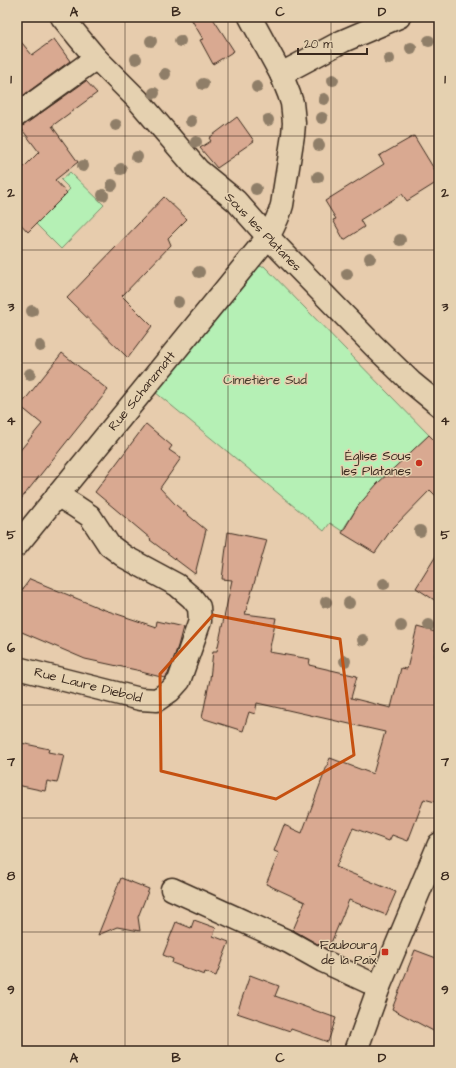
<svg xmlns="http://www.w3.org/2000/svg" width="456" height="1068" viewBox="0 0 456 1068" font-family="'Architects Daughter',sans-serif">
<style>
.green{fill:#b5f0b5;stroke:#788d6a}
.building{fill:#d9a991;stroke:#3b2a1e}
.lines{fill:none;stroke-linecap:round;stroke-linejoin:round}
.minor-casing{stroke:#3b2a1e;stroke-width:25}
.minor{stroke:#e5d1b0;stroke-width:22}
.tree{fill:#8f7e67}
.marked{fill:none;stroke:#c55010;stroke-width:3;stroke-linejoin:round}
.grid{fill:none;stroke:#3b2a1e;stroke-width:1;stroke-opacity:0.55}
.poi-dot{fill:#c8321e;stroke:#e5d1b0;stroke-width:1.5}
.labels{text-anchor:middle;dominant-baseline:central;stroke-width:3;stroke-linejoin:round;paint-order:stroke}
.street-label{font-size:13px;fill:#3b2a1e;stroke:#e5d1b0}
.park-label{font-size:13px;fill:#473e2d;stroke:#e5d1b0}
.poi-label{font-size:13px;fill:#3b2a1e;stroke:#e5d1b0;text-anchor:end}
.neatline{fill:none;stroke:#3b2a1e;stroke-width:1.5}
.grid-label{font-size:13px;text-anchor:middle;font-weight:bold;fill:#3b2a1e}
</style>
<rect width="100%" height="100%" fill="#e7ccad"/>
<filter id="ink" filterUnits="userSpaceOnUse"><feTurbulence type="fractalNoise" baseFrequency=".025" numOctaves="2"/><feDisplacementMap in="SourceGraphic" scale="8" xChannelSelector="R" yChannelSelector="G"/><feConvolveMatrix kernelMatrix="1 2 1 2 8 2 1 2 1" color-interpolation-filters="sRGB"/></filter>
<g filter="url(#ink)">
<g class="green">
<path d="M70 172 104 205 61 249 36 224 70 189 61 180Z"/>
<path d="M264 266 429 435 378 484 358 506 342 531 330 523 324 531 155 392 256 267Z"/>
</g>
<g class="building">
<path d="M190 17H212L234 51 213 64 200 40 203 39Z"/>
<path d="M17 37 32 55 54 39 70 61 17 100Z"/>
<path d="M86 81 97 93 52 126 78 162 55 180 67 193 28 232 17 220V174L39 152 20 127 24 125Z"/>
<path d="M237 117 254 141 238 152 239 153 217 168 200 148 211 141 209 138Z"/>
<path d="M414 136 439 177V181L407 201 402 194 360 220 364 227 344 240 333 220 336 219 325 201 384 164 379 156Z"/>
<path d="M164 197 187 219 168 238 171 245 122 296 152 326 128 358 67 298Z"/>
<path d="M62 353 108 390 17 504V454L42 424 20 406Z"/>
<path d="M146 424 172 446 169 450 181 458 160 488 176 505 206 530 195 574 150 540 151 539 95 492Z"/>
<path d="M429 435 439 445V499L430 490 391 530 375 553 342 533 358 506 377 484Z"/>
<path d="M228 532 267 540 245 614 276 618 269 652 310 659 309 665 357 676 351 698 391 708 401 668 407 669 417 627 439 633 434 658 439 660V789L435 802 424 799 408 841 392 835 389 841 353 828 336 867 396 892 386 915 349 900 328 950 293 930 305 902 266 884 279 853 274 851 284 825 302 833 330 758 373 774 385 732 257 703 255 714 249 712 243 731 202 718 210 679 213 651H217L232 580 222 579Z"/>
<path d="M439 551V603L416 588Z"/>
<path d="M30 579 102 609 156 627 157 621 183 627 178 646 168 674 165 678 141 672V671L85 659 17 630V597Z"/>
<path d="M21 743 49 749 48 752 64 755 57 783 47 781 45 791 17 785V758Z"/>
<path d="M121 878 149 889 138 917 140 931 117 927 98 935Z"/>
<path d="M194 920 216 928 213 936 229 942 216 976 205 972 204 975 172 963 173 959 163 955 176 922 191 928Z"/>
<path d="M415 950 439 959V1034L392 1009Z"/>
<path d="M250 975 279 986 275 996 336 1018 328 1042 291 1029 290 1031 237 1013Z"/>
</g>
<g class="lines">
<defs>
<g id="minor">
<path d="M62 17 80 39 96 58 137 99 198 170 236 201 268 237 374 346 411 382 439 405"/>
<path d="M281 74 343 41 399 17"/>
<path d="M17 115 96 58"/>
<path d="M17 545 268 237C274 226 279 217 282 205L293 135 294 123 293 112 292 103 289 94 281 74 250 17"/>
<path d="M17 668 140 699 157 700 170 691 179 681 200 621 199 607 192 598 177 585 125 557 109 545 90 516 75 506 57 495"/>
<path d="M172 889 289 942 323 961 379 987"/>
<path d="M356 1051 379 987 439 844"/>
</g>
</defs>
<use href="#minor" class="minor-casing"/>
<use href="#minor" class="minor"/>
</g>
<g class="tree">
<circle cx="151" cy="41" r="6"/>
<circle cx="180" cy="41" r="6"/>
<circle cx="429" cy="41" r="6"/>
<circle cx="411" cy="48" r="6"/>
<circle cx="136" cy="59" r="6"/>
<circle cx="389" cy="59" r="6"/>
<circle cx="165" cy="74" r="6"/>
<circle cx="333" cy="80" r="6"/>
<circle cx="203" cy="84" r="6"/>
<circle cx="257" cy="87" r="6"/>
<circle cx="154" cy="93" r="6"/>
<circle cx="324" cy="99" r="6"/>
<circle cx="322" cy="118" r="6"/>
<circle cx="268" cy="120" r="6"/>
<circle cx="191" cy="121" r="6"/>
<circle cx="116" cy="125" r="6"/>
<circle cx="196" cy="142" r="6"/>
<circle cx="319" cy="145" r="6"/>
<circle cx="137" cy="157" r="6"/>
<circle cx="83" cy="166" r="6"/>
<circle cx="121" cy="169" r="6"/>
<circle cx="318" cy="177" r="6"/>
<circle cx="112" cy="185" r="6"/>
<circle cx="256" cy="189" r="6"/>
<circle cx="103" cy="195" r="6"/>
<circle cx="400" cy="240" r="6"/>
<circle cx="370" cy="258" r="6"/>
<circle cx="199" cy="272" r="6"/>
<circle cx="347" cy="274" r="6"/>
<circle cx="178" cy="302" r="6"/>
<circle cx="32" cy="311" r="6"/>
<circle cx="40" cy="346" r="6"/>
<circle cx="30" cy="374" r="6"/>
<circle cx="420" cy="531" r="6"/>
<circle cx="384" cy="584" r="6"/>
<circle cx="326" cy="602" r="6"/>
<circle cx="349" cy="603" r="6"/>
<circle cx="429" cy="625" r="6"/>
<circle cx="401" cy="626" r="6"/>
<circle cx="363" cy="640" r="6"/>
<circle cx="345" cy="661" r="6"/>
</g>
</g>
<path class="marked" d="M213 615 340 639 354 755 276 799 161 771 160 674Z"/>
<path class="grid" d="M125 17V1051M228 17V1051M331 17V1051M17 136H439M17 250H439M17 363H439M17 477H439M17 591H439M17 705H439M17 818H439M17 932H439"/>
<g class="poi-dot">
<circle cx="419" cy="463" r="4"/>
<rect x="381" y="948" width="8" height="8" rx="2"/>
</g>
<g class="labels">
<g class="street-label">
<text transform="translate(263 232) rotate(46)">Sous les Platanes</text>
<text transform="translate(142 391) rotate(-51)">Rue Schanzmatt</text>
<text transform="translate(88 685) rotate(14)">Rue Laure Diebold</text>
</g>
<g class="park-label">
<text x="265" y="380">Cimetière Sud</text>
</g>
<g class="poi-label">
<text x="411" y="456">Église Sous<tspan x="411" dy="15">les Platanes</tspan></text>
<text x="377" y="945">Faubourg<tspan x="377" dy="15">de la Paix</tspan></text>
</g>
</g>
<rect width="456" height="1068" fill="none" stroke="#e5d1b0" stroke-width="44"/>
<path d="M298 48v6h69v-6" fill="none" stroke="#3b2a1e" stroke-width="2"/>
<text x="304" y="48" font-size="12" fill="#3b2a1e" stroke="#e5d1b0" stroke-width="3" paint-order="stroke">20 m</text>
<rect x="22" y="22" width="412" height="1024" class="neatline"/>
<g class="grid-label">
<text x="74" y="16">A</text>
<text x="176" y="16">B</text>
<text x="280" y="16">C</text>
<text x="382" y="16">D</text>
<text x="11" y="83">1</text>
<text x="445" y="83">1</text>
<text x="11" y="197">2</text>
<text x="445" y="197">2</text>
<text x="11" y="311">3</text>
<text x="445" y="311">3</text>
<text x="11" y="425">4</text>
<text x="445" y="425">4</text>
<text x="11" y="539">5</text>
<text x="445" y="539">5</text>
<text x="11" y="652">6</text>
<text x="445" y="652">6</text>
<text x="11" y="766">7</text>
<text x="445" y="766">7</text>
<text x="11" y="880">8</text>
<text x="445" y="880">8</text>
<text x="11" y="994">9</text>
<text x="445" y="994">9</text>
<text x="74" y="1062">A</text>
<text x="176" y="1062">B</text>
<text x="280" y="1062">C</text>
<text x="382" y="1062">D</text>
</g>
</svg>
